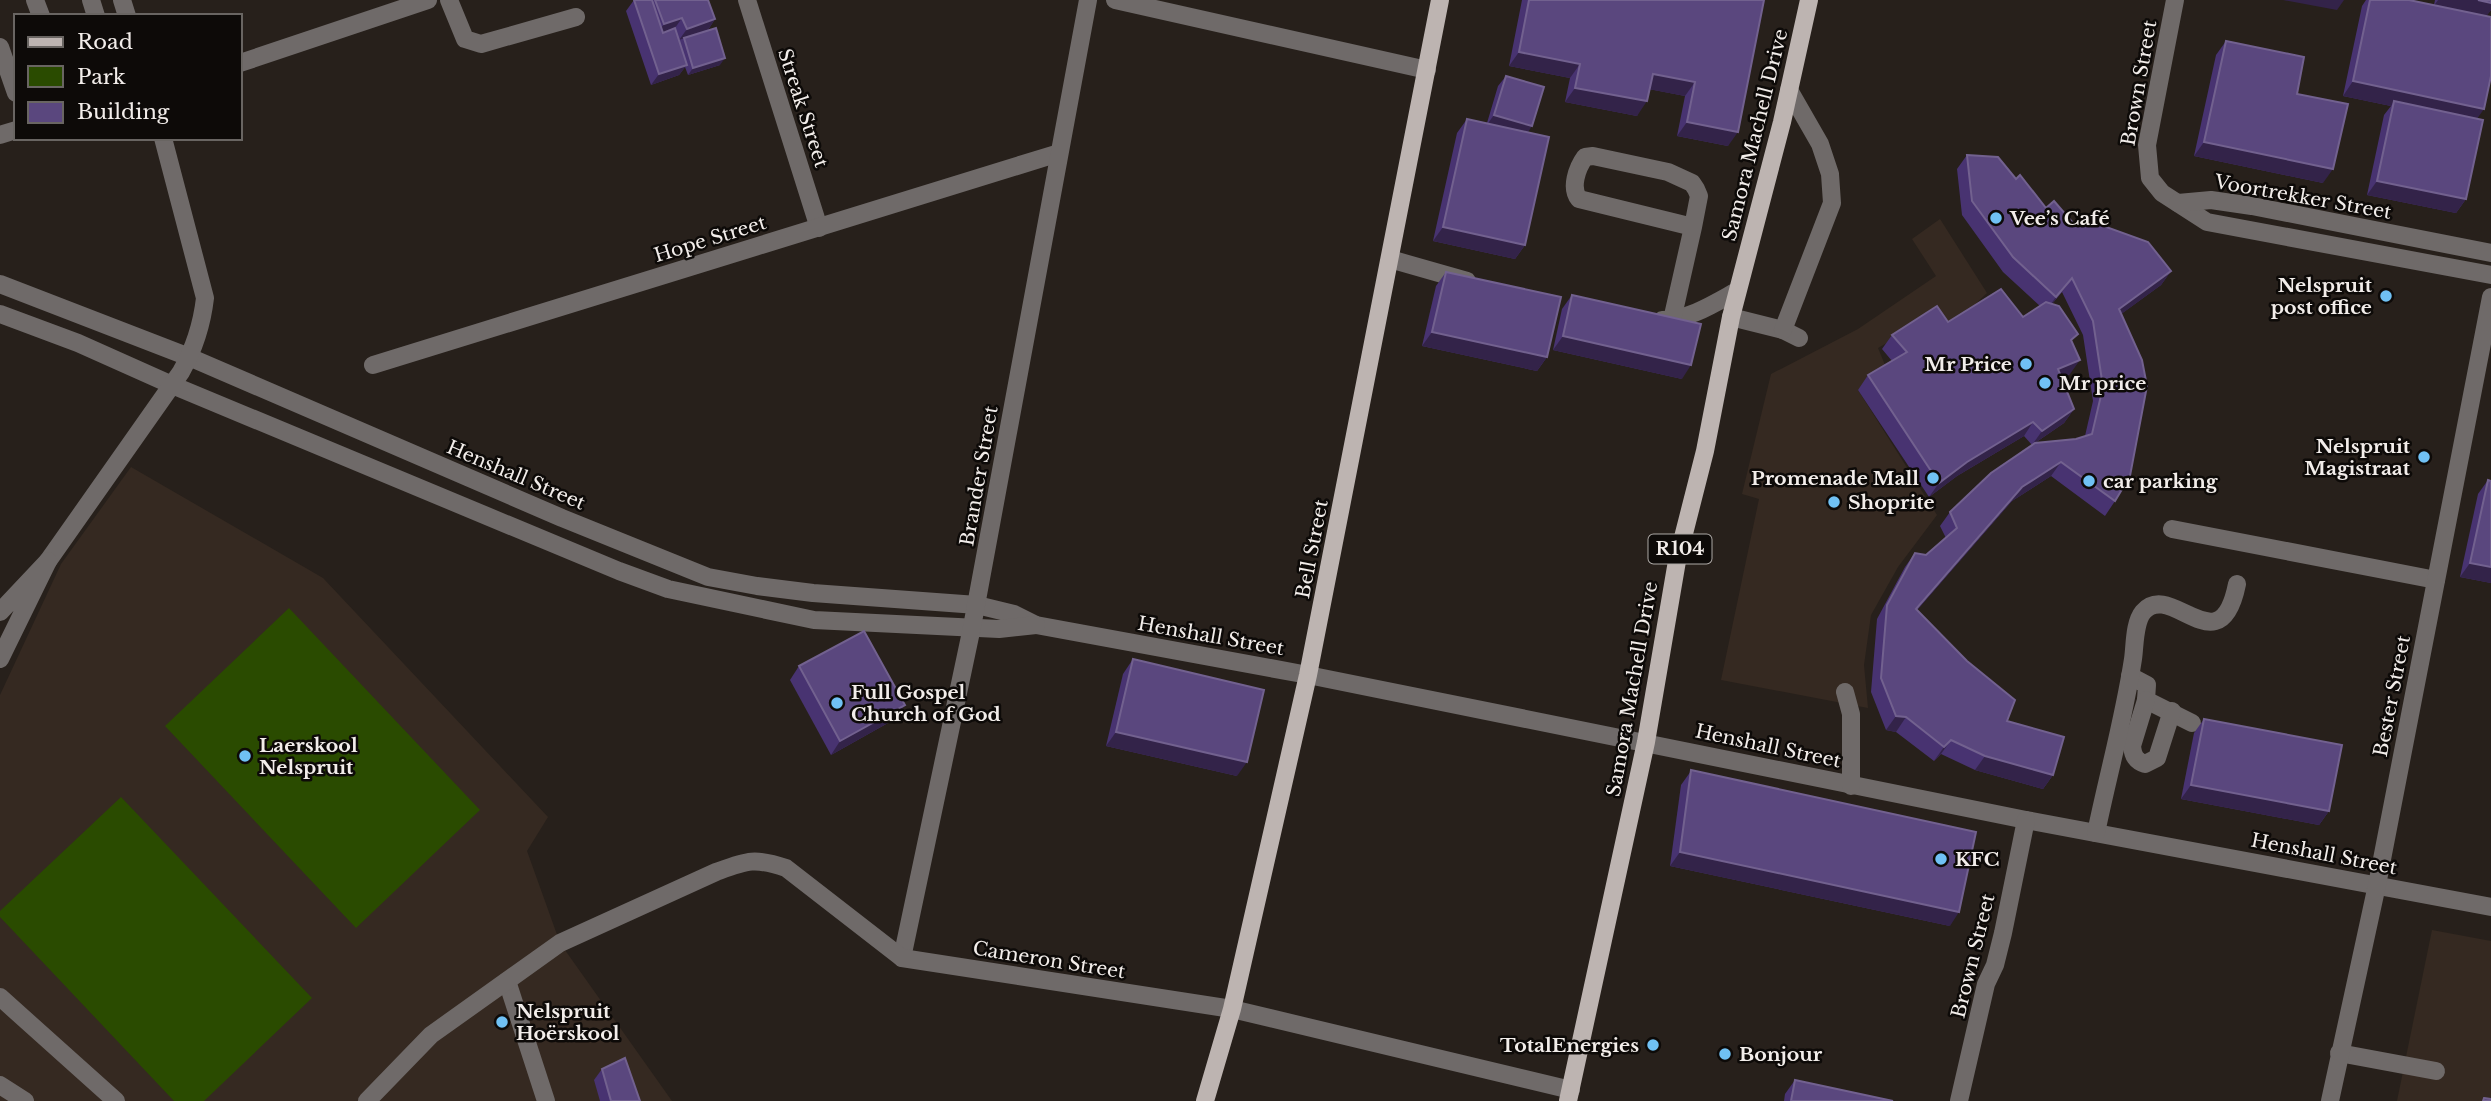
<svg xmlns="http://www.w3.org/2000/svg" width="2491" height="1101" viewBox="0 0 2491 1101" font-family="'Libre Baskerville',serif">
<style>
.built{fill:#352921}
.green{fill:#2a4b00}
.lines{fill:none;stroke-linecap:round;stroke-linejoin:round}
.minor{stroke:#6f6a69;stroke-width:18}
.major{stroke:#bdb4b1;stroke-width:18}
.wall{fill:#483371}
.shaded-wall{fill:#332349}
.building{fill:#5a477e;stroke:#72618f;stroke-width:2}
.poi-dot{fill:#70c1f4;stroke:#0d0a08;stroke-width:2.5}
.labels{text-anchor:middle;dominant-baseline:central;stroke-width:5;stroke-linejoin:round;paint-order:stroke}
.shield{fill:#0d0a08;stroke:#ada9a6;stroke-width:2}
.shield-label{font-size:18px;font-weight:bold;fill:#f2edea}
.street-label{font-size:19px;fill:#f2edea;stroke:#0d0a08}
.poi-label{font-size:19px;font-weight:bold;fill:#f2edea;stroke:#0d0a08;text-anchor:start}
</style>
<rect width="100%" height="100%" fill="#27201b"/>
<g class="built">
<path d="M1940 219 1987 293 1947 331 1927 320 1878 348 1885 365 1858 390 1937 515 1898 567 1871 615 1864 665 1868 708 1721 680 1759 499 1742 494 1771 374 1858 329 1936 276 1912 239Z"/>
<path d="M131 467 323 578 548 817 527 851 560 943 672 1101H0V695L61 564Z"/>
<path d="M2432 930 2491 941V1101H2397Z"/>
</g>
<g class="green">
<path d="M289 608 480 810 356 928 165 726Z"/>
<path d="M121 797 312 998 204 1101H174L0 917V911Z"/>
</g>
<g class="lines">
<g class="minor">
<path d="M35 0 41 16"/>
<path d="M91 0 96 16"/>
<path d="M122 0 127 16"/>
<path d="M449 0 465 39 481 44 576 17"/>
<path d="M747 0 819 228"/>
<path d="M1115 0 1427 70"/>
<path d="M2175 0 2147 145 2150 178 2162 193 2207 222 2491 275"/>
<path d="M0 47 16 93"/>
<path d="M240 63 428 0"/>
<path d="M0 135 16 130"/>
<path d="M2178 203 2211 200 2252 206 2491 253"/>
<path d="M1390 259 1467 281"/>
<path d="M0 284 189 357 562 518 708 577 757 586 813 593 977 605 1014 614 1036 625 1308 675 2026 820 2491 907"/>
<path d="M0 314 78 343 172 385 619 571 668 589 814 620 999 629 1036 625"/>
<path d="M1731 317 1783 330 1799 338"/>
<path d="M1662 320C1689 320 1715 303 1737 291"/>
<path d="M1672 320 1693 227 1699 196 1696 189 1692 183 1668 172 1593 156 1585 157C1577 168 1570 188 1579 199L1693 227"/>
<path d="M1783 330 1832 203 1830 174 1820 144 1789 90"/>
<path d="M373 365 1059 153"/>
<path d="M2172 529 2436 580"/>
<path d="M48 561 181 372C194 349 202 324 205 298L163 138"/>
<path d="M0 612 48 561 0 659"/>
<path d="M2130 676 2147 685 2146 700 2192 723"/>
<path d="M1845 692 1851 714V786"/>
<path d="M2146 700 2132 746C2133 756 2136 761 2145 764L2157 758 2172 711"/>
<path d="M2096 833C2108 775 2124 718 2133 659 2135 646 2134 623 2143 612 2171 579 2220 669 2237 584"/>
<path d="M902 958 972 627 1088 0"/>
<path d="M507 981 546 1101"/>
<path d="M0 997 116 1101"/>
<path d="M2339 1053 2436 1071"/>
<path d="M0 1085 25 1101"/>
<path d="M367 1101 431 1035 560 943 716 872C746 861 754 857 786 868L902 958 1232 1009 1571 1090"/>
<path d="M1959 1101 1986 984 1995 965 2003 933 2026 820"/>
<path d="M2330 1101 2377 885 2491 297"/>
</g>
<g class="major">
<path d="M1205 1101 1232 1009 1308 675 1440 0"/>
<path d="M1568 1101 1646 742 1677 561 1705 451 1731 317 1782 122 1809 0"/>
</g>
</g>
<g class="wall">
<path d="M634 0H708L715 19 708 30 694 35 720 65 688 75 685 67 679 75 651 85 626 11Z"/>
<path d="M1522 0H1764L1728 146 1677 136 1685 96 1649 89 1637 116 1565 102 1570 78 1509 66Z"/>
<path d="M2366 0H2408L2434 5 2435 0H2491V10L2486 16 2477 119 2466 199 2456 213 2367 195 2384 115 2391 106 2343 96 2362 6Z"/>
<path d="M2226 41 2297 94 2323 183 2194 156 2216 55Z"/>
<path d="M1506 76 1528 133 1525 245 1515 259 1433 241 1457 133 1467 119 1487 123 1498 86Z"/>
<path d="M1967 155 2016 179 2046 208 2073 223 2171 271 2161 285 2121 314 2115 501 2105 516 2051 476 2012 501 1917 610 2007 721 2053 775 2043 789 1975 770 1941 754 1934 761 1896 732 1886 730 1871 692 1877 619 1905 567 1915 553 1926 555 1946 538 1940 526 1950 512 2076 439 2085 436 2093 401 2083 335 2062 292 2052 304 2072 342 2070 374 2062 378 2074 409 2064 423 2032 445 2024 436 1957 476 1929 497 1858 390 1868 375 1892 361 1882 349 1892 335 1948 322 2023 317 2040 306 2003 272 1962 215 1957 169Z"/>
<path d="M1446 272 1547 357 1537 371 1422 346 1436 286Z"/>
<path d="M1572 295 1682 379 1553 350 1562 309Z"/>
<path d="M2488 480 2491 583 2460 577 2478 494Z"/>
<path d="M1133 659 1237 776 1106 746 1123 674Z"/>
<path d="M799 666 895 719 831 755 790 680Z"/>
<path d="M2204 719 2329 811 2319 825 2181 799 2194 733Z"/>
<path d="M1691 771 1950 926 1670 866 1681 785Z"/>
<path d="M602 1069 640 1101H600L594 1080Z"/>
<path d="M1795 1080 1893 1101H1784L1785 1094Z"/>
</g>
<g class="shaded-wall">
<path d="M2283 0H2344L2337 10Z"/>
<path d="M2438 0H2478L2491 3V10L2485 18 2433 7Z"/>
<path d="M682 18 675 28 656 35 664 24Z"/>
<path d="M715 19 708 30 679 40 687 29Z"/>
<path d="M1519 52 1580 64 1570 78 1509 66Z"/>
<path d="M725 58 720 65 688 75 693 68Z"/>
<path d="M687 65 679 75 651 85 659 74Z"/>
<path d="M1653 74 1695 82 1685 96 1643 88Z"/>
<path d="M2353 81 2484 109 2474 123 2394 101 2391 106 2343 96Z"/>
<path d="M1575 88 1647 101 1637 116 1565 102Z"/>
<path d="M1494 115 1532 126 1525 137 1486 126Z"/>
<path d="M1687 122 1738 132 1728 146 1677 136Z"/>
<path d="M2204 142 2333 169 2323 183 2194 156Z"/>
<path d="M2377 181 2466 199 2456 213 2367 195Z"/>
<path d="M1443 227 1525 245 1515 259 1433 241Z"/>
<path d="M2171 271 2161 285 2109 323 2119 309Z"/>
<path d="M2072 278 2062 292 2046 311 2056 297Z"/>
<path d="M1432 332 1547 357 1537 371 1422 346Z"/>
<path d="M1563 336 1691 365 1682 379 1553 350Z"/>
<path d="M2080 360 2070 374 2048 383 2058 369Z"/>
<path d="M2074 409 2064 423 2032 445 2042 431Z"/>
<path d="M2033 422 2024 436 1957 476 1929 497 1939 483 1967 462Z"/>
<path d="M2061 462 2051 476 2012 501 1906 623 1916 609 2022 487Z"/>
<path d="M2470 563 2491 567V583L2460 577Z"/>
<path d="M905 705 895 719 831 755 840 741Z"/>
<path d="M1896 716 1906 717 1896 732 1886 730Z"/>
<path d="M1116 732 1247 762 1237 776 1106 746Z"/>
<path d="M1951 740 1941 754 1934 761 1944 747Z"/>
<path d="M1985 756 2053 775 2043 789 1975 770Z"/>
<path d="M2191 785 2329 811 2319 825 2181 799Z"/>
<path d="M1680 852 1959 912 1950 926 1670 866Z"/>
</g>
<g class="building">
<path d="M634 0H652L663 33 675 28 687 65 659 74Z"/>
<path d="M655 0H708L715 19 687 29 682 18 664 24Z"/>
<path d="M1529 0H1764L1738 132 1687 122 1695 82 1653 74 1647 101 1575 88 1580 64 1519 52Z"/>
<path d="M2370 0H2409L2491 17V76L2484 109 2353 81Z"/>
<path d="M2478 0H2491V3Z"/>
<path d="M716 28 725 58 693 68 684 38Z"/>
<path d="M2226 41 2304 57 2297 94 2348 104 2333 169 2204 142Z"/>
<path d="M1506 76 1544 87 1532 126 1494 115Z"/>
<path d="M2394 101 2483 120 2466 199 2377 181Z"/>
<path d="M1467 119 1549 137 1525 245 1443 227Z"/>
<path d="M1967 155 1998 157 2016 179 2020 175 2046 208 2054 201 2073 223 2087 220 2148 242 2171 271 2119 309 2142 360 2147 386 2130 476 2115 501 2061 462 2022 487 1916 609 1967 661 2015 700 2007 721 2064 737 2053 775 1985 756 1951 740 1944 747 1906 717 1896 716 1881 678 1887 605 1915 553 1926 555 1957 528 1950 512 1991 473 2035 443 2076 439 2092 434 2103 387 2093 321 2072 278 2056 297 2013 257 1972 201Z"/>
<path d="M1446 272 1561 297 1547 357 1432 332Z"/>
<path d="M2001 289 2023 317 2046 302 2059 306 2078 334 2071 340 2080 360 2058 369 2074 409 2042 431 2033 422 1967 462 1939 483 1868 375 1907 352 1892 335 1937 306 1948 322Z"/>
<path d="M1572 295 1701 324 1691 365 1563 336Z"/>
<path d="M2488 480 2491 481V567L2470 563Z"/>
<path d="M864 631 905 705 840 741 799 666Z"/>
<path d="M1133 659 1264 690 1247 762 1116 732Z"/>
<path d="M2204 719 2342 745 2329 811 2191 785Z"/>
<path d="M1691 770 1976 832 1959 912 1680 852Z"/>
<path d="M625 1058 640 1101H611L602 1069Z"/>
<path d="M1795 1080 1893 1101H1791Z"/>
<path d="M2484 1098 2491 1099V1101H2483Z"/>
</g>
<g class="poi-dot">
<circle cx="1996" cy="218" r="7"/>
<circle cx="2386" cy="296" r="7"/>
<circle cx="2026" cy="364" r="7"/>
<circle cx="2045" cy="383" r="7"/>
<circle cx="2424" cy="457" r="7"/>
<circle cx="1933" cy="478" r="7"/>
<circle cx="2089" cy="481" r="7"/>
<circle cx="1834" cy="502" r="7"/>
<circle cx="837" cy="703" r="7"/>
<circle cx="245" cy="756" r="7"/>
<circle cx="1941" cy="859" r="7"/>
<circle cx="502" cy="1022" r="7"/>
<circle cx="1653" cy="1045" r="7"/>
<circle cx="1725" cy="1054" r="7"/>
</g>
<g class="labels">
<rect class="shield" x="1648.5" y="534.5" width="63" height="29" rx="5"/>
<g class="shield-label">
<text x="1680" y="549">R104</text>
</g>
<g class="street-label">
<text transform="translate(2139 83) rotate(-80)">Brown Street</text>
<text transform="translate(803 108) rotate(72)">Streak Street</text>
<text transform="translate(1755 135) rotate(-76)">Samora Machell Drive</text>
<text transform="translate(2303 197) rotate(10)">Voortrekker Street</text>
<text transform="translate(710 239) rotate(-17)">Hope Street</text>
<text transform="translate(516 475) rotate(23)">Henshall Street</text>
<text transform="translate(979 476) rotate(-80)">Brander Street</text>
<text transform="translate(1312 549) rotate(-79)">Bell Street</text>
<text transform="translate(1211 636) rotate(10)">Henshall Street</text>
<text transform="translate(1632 689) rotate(-80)">Samora Machell Drive</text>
<text transform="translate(2392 696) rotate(-79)">Bester Street</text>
<text transform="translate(1768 746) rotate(12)">Henshall Street</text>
<text transform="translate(2324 854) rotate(11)">Henshall Street</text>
<text transform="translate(1973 956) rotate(-76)">Brown Street</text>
<text transform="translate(1049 960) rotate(9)">Cameron Street</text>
</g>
<g class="poi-label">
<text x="2010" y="218">Vee’s Café</text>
<text x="2372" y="285" text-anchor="end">Nelspruit<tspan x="2372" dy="22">post office</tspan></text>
<text x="2012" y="364" text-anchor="end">Mr Price</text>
<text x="2059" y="383">Mr price</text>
<text x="2410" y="446" text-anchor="end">Nelspruit<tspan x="2410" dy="22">Magistraat</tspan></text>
<text x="1919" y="478" text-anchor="end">Promenade Mall</text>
<text x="2103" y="481">car parking</text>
<text x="1848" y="502">Shoprite</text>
<text x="851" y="692">Full Gospel<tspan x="851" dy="22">Church of God</tspan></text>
<text x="259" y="745">Laerskool<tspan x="259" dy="22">Nelspruit</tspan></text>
<text x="1955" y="859">KFC</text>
<text x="516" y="1011">Nelspruit<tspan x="516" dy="22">Hoërskool</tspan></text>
<text x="1639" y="1045" text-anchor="end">TotalEnergies</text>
<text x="1739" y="1054">Bonjour</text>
</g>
</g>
<rect x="14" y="14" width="228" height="126" fill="#0d0a08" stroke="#696562" stroke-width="2"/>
<rect x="28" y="37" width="35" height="10" fill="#bdb4b1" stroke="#696562" stroke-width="2"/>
<text x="77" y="49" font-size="21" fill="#f2edea">Road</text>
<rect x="28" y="66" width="35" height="21" fill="#2a4b00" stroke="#696562" stroke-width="2"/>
<text x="77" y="84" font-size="21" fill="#f2edea">Park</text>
<rect x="28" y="102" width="35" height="21" fill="#5a477e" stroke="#696562" stroke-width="2"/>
<text x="77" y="119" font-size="21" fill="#f2edea">Building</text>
</svg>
